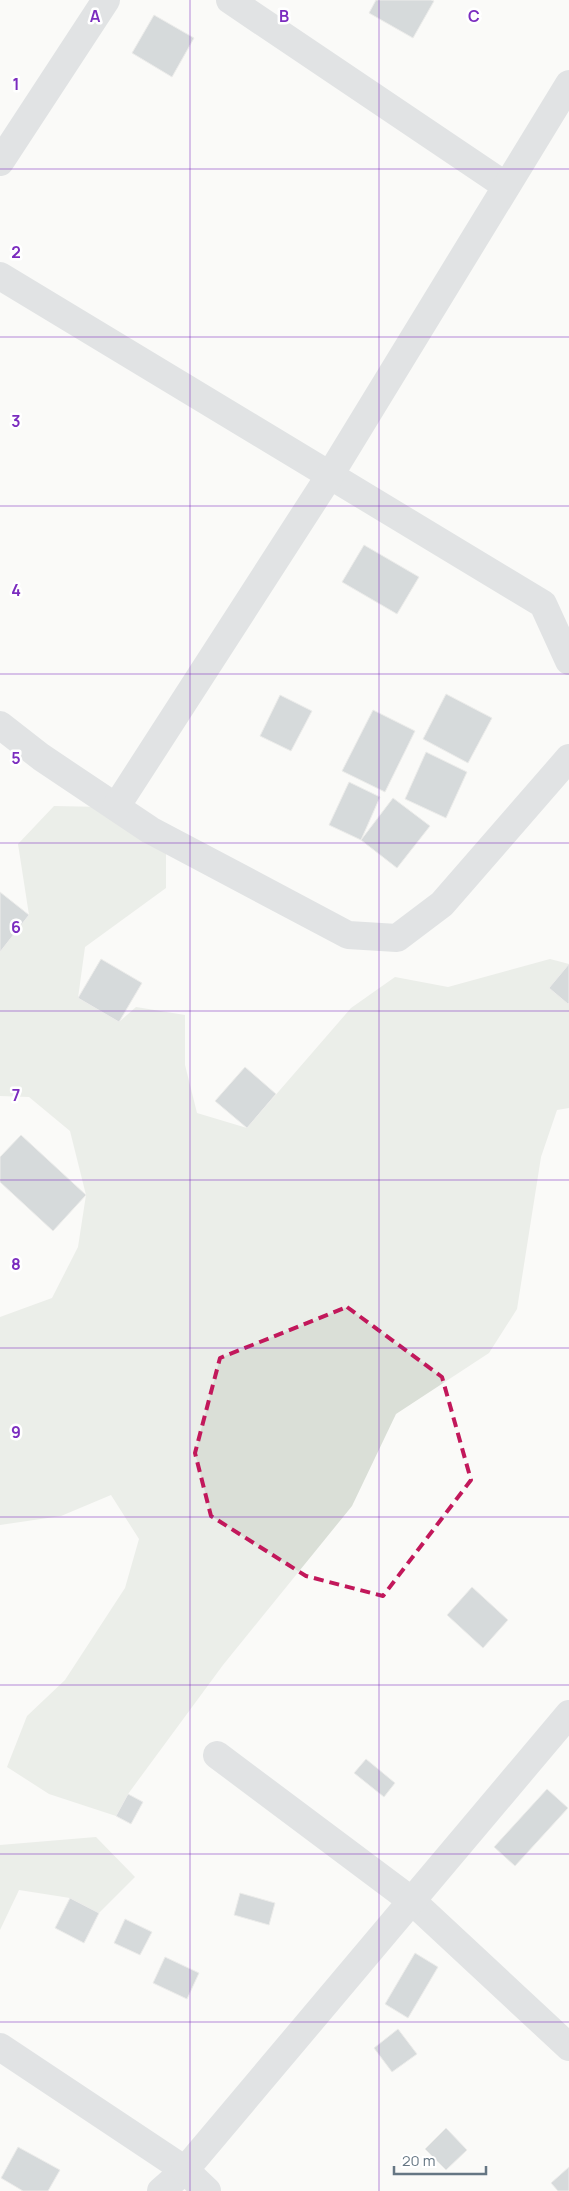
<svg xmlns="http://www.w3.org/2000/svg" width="569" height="2191" viewBox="0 0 569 2191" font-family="Manrope,sans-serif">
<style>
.green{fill:#dadfd7}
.building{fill:#aab3b9;stroke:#dcdcda}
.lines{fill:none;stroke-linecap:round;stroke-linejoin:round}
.minor{stroke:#c3c8cc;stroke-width:28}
.marked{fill:none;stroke:#c2185b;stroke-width:4;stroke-dasharray:10 6;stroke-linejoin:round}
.grid{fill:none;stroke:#7b2cbf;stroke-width:1;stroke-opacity:0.55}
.grid-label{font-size:16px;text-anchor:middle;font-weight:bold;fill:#7b2cbf;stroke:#fff;stroke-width:5;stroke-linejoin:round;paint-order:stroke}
</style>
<rect width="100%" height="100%" fill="#fafaf8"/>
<g class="green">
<path d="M54 806 104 807 166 838V888L85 947 78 998 119 1022 136 1007 185 1015V1065L197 1113 247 1128 351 1008 395 977 448 987 550 959 569 964V1108L557 1110 541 1157 517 1309 489 1353 396 1414 352 1506 223 1665 128 1794 116 1816 49 1794 7 1767 27 1716 65 1680 125 1588 139 1539 111 1495 61 1516 0 1525V1317L52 1298 78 1247 86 1195 70 1131 29 1097 0 1096V952L29 915 18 844Z"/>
<path d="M96 1837 135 1877 99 1913 70 1898 19 1890 0 1930V1845Z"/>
</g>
<g class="building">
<path d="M376 0H431L434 1 413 38 369 13Z"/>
<path d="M154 15 194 38 172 77 132 53Z"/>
<path d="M364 545 419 577 397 614 342 582Z"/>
<path d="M446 694 492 718 468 763 423 739Z"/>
<path d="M280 695 312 711 291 751 260 736Z"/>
<path d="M373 710 415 731 385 792 342 771Z"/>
<path d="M426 752 467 772 446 818 405 799Z"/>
<path d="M349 782 380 797 361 840 329 825Z"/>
<path d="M393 798 430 826 397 868 361 840Z"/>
<path d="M0 892 29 915 0 952Z"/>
<path d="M101 959 142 983 119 1022 78 998Z"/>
<path d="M569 964V1003L568 1004 549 988Z"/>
<path d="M245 1067 276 1094 247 1128 215 1101Z"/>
<path d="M21 1135 86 1195 53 1231 0 1182V1157Z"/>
<path d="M472 1587 508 1620 483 1648 447 1615Z"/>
<path d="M366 1759 395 1783 384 1797 354 1773Z"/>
<path d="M547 1789 568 1808 515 1866 494 1847Z"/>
<path d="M128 1794 143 1802 131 1824 116 1816Z"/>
<path d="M240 1893 275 1903 269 1925 234 1915Z"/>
<path d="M70 1898 99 1913 84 1943 55 1928Z"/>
<path d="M125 1919 152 1932 140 1955 114 1943Z"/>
<path d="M415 1953 438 1967 408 2018 385 2004Z"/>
<path d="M165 1957 199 1973 187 1999 153 1983Z"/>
<path d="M398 2029 417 2054 392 2072 374 2048Z"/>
<path d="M446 2128 467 2150 446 2170 425 2149Z"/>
<path d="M18 2147 60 2170 48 2191H23L1 2178Z"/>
<path d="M569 2167V2191H558L551 2183Z"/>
</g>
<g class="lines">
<g class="minor">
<path d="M230 0 506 186"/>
<path d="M0 162 106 0"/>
<path d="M0 276 543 604 569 661"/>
<path d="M0 725 41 757 150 830 348 935 397 938 442 904 569 758"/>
<path d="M116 807 330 475 569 84"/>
<path d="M217 1755 412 1901 569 2047"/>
<path d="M0 2047 185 2170 161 2191"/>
<path d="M207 2191 185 2170 569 1714"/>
</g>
</g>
<path d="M0 0H569V2191H0ZM347 1307 442 1377 471 1480 383 1596 306 1576 211 1516 195 1453 220 1358Z" fill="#fafaf8" fill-opacity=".55" fill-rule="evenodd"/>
<path class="marked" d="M347 1307 442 1377 471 1480 383 1596 306 1576 211 1516 195 1453 220 1358Z"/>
<path class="grid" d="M190 0V2191M379 0V2191M0 169H569M0 337H569M0 506H569M0 674H569M0 843H569M0 1011H569M0 1180H569M0 1348H569M0 1517H569M0 1685H569M0 1854H569M0 2022H569"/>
<g class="grid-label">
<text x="95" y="22">A</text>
<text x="284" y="22">B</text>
<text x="474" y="22">C</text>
<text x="16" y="90">1</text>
<text x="16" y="258">2</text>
<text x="16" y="427">3</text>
<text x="16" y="596">4</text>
<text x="16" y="764">5</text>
<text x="16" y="933">6</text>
<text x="16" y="1101">7</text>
<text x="16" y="1270">8</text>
<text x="16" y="1438">9</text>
</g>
<path d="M394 2166v8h92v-8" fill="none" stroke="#657683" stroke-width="2.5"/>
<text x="402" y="2166" font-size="15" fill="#657683" stroke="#ffffff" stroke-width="4" paint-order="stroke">20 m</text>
</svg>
